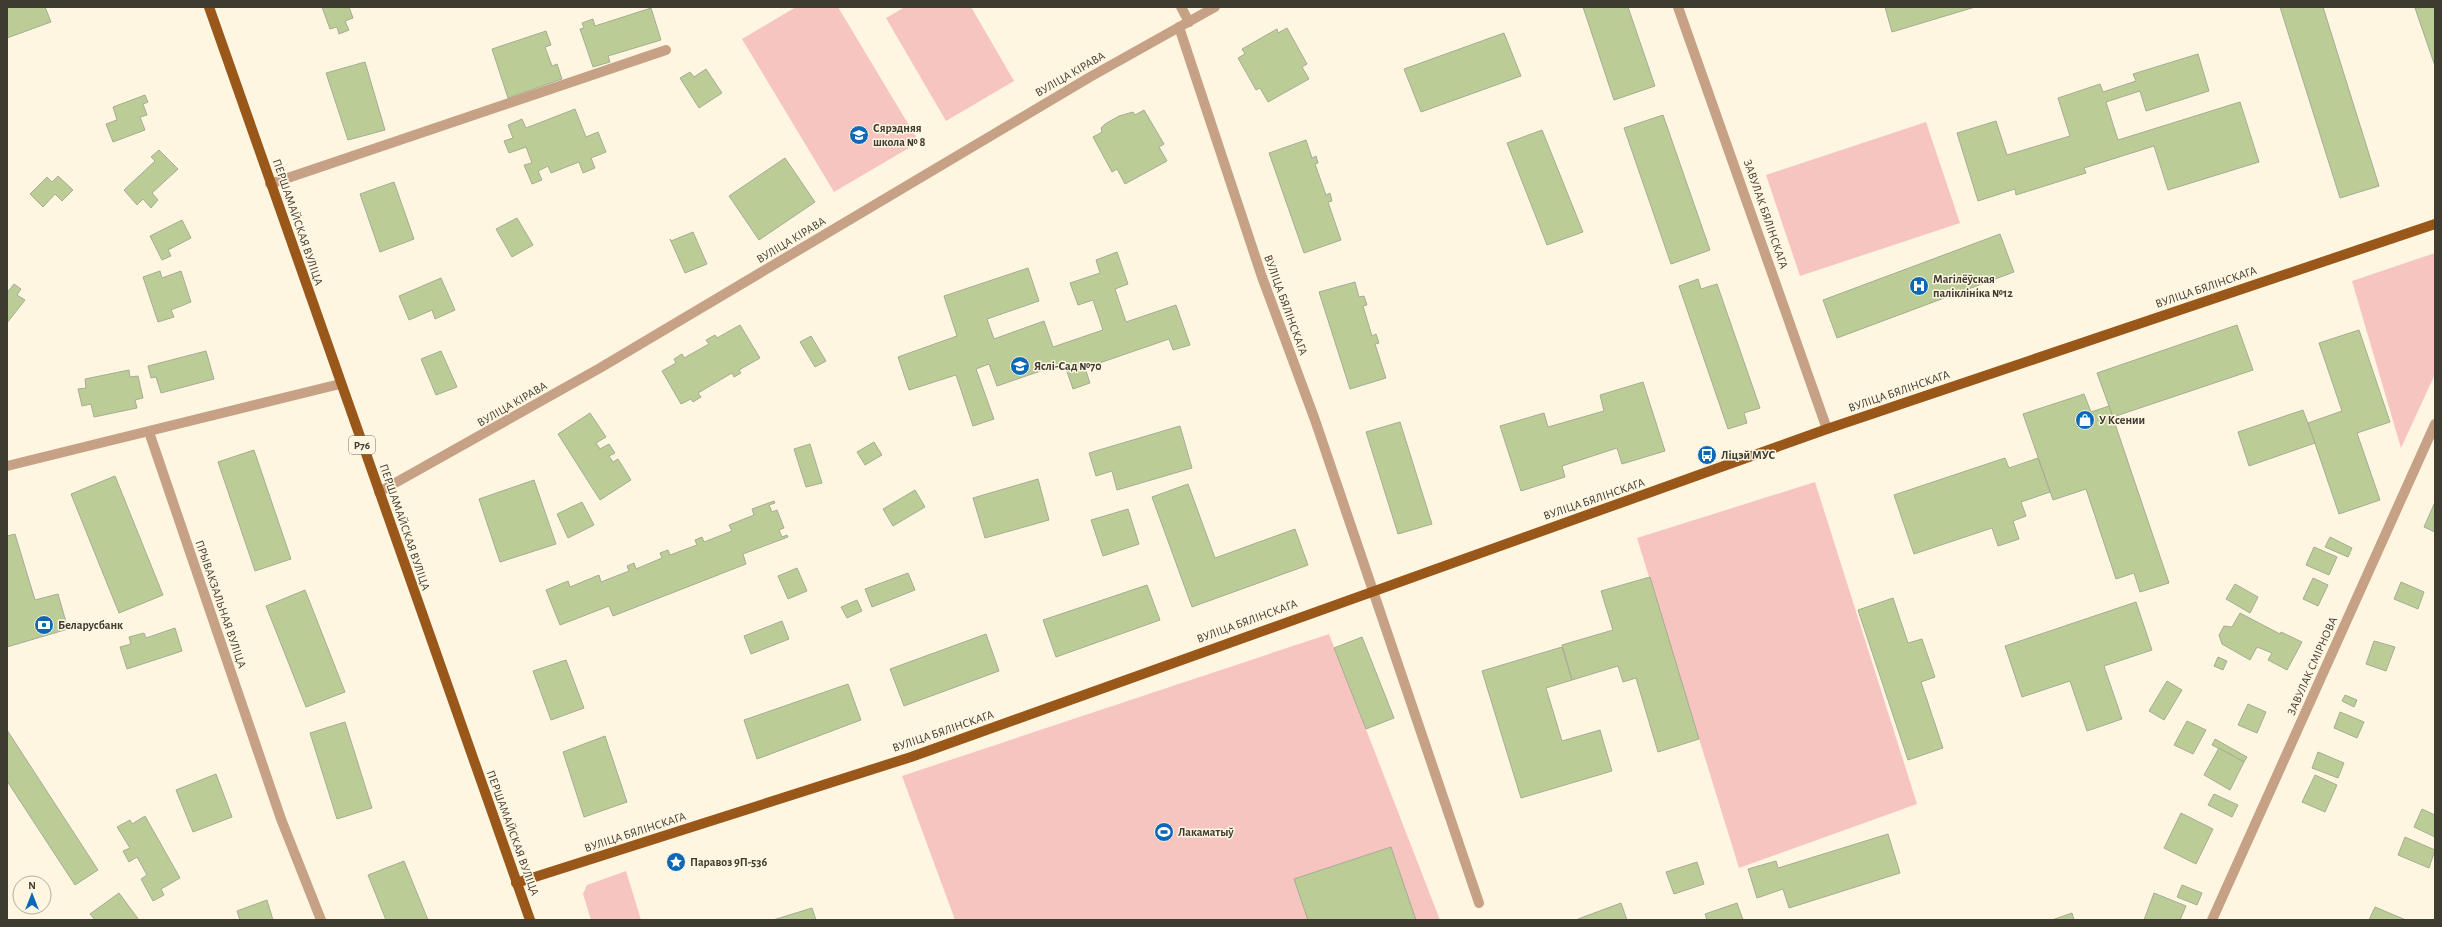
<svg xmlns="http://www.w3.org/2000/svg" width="2442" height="927" viewBox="0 0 2442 927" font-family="'Alegreya Sans',sans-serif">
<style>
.green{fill:#f7c5bf}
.building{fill:#bbcc97;stroke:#a5ad94}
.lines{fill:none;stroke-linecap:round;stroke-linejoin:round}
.minor{stroke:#c7a185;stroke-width:10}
.major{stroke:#995719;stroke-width:10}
.labels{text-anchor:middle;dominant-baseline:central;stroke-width:3;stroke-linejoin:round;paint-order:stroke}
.shield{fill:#fef6e1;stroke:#787366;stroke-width:1}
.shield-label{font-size:11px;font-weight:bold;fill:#3e3b31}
.street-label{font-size:12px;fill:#3e3b31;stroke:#fef6e1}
.poi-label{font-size:12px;font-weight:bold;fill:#3e3b31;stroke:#fef6e1;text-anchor:start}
</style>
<rect width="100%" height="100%" fill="#fef6e1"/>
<g class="green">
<path d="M796 7H838L919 142 834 192 742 39Z"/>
<path d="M905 7H971L1014 81 946 121 886 18Z"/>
<path d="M1926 122 1960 223 1800 276 1766 175Z"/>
<path d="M2435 253V374L2401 448 2352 281Z"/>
<path d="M1815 482 1917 804 1739 868 1637 538Z"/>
<path d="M1329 634 1440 920H955L902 776Z"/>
<path d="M626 871 641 920H591L583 894 587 885Z"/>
</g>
<g class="building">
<path d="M7 7H45L51 22 7 38Z"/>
<path d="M322 7H349L353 18 345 21 349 30 339 34 337 27 330 29Z"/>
<path d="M1583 7H1628L1655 86 1614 100Z"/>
<path d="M1885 7H1975L1892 32Z"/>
<path d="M2280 7H2323L2379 186 2340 198Z"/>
<path d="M2435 7V66L2415 8Z"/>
<path d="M651 8 661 40 608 56 610 62 593 67 580 29 584 28 582 23 593 19 595 26Z"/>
<path d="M1287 28 1307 64 1302 67 1309 79 1268 102 1260 88 1256 90 1238 58 1245 54 1242 49 1277 29 1278 33Z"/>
<path d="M546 31 551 45 545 47 552 66 557 64 562 79 508 98 492 49Z"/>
<path d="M1504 33 1521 76 1421 112 1404 69Z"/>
<path d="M2198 54 2209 91 2146 111 2140 91 2106 102 2118 140 2240 102 2259 162 2168 190 2154 146 2084 168 2086 173 2016 195 2015 189 1978 201 1957 133 1996 121 2007 155 2070 136 2058 98 2100 84 2103 92 2136 81 2133 74Z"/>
<path d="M365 62 385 130 348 140 326 73Z"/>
<path d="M706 69 722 93 699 108 680 78 690 72 694 77Z"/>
<path d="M145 95 148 102 143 104 147 115 140 117 145 130 113 142 106 124 117 120 113 107Z"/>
<path d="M575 109 586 137 598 132 606 152 591 158 595 168 583 173 579 162 551 173 548 166 538 171 542 180 532 184 524 165 532 163 526 147 509 153 504 141 513 138 508 125 522 119 526 128Z"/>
<path d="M1144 110 1164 144 1159 147 1167 161 1125 184 1117 169 1112 172 1093 137 1102 132 1101 128 1105 124 1119 116 1133 112 1135 115Z"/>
<path d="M1663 115 1710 250 1671 264 1624 128Z"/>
<path d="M1542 130 1583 232 1547 245 1507 143Z"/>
<path d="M1306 140 1312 158 1316 156 1318 163 1315 164 1326 195 1330 193 1332 201 1328 202 1341 240 1304 253 1269 153Z"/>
<path d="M159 150 178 169 152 193 158 200 151 208 143 199 137 205 124 190 155 161 151 157Z"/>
<path d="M785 158 815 202 759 240 729 196Z"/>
<path d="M58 176 73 190 62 201 55 194 43 207 30 194 47 177 52 182Z"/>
<path d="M394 182 414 239 380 252 360 194Z"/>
<path d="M517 218 533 245 512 257 496 229Z"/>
<path d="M182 220 191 238 168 250 171 256 162 260 150 236Z"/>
<path d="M693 232 707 264 685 273 670 239 671 241Z"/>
<path d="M2000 234 2014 272 1837 338 1823 300Z"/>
<path d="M1117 252 1128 284 1115 289 1126 322 1176 305 1190 345 1173 350 1169 339 1085 368 1090 383 1073 389 1064 363 997 386 989 364 976 369 994 419 973 426 956 375 909 390 898 357 957 336 944 296 1028 268 1039 301 987 319 994 339 1044 321 1053 347 1103 330 1093 300 1078 305 1070 283 1100 273 1096 260Z"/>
<path d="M160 271 162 278 181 271 191 302 171 310 174 317 158 322 143 277Z"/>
<path d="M441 278 455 310 435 319 432 310 409 320 399 296Z"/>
<path d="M1698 279 1701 289 1717 284 1760 408 1744 413 1747 423 1728 429 1679 286Z"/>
<path d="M1355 282 1359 297 1364 296 1367 305 1363 306 1372 336 1376 334 1379 343 1375 344 1386 378 1350 389 1319 292Z"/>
<path d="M14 284 21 289 17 295 25 300 7 323V293Z"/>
<path d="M740 325 760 358 739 370 741 373 734 377 732 373 698 393 701 397 693 402 691 399 681 404 662 371 676 363 674 359 682 354 684 358 709 344 706 340 715 335 717 338Z"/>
<path d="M2237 325 2253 370 2113 417 2097 373Z"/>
<path d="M2359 330 2390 422 2357 433 2380 500 2339 514 2308 423 2342 411 2319 343Z"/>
<path d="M811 336 826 361 815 367 800 342Z"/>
<path d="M206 351 214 379 161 393 156 377 151 378 148 366Z"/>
<path d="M441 351 457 387 436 395 421 359Z"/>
<path d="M129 370 130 377 138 376 143 398 135 400 137 408 94 417 91 404 82 406 78 389 86 388 85 379Z"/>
<path d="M1643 382 1665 451 1622 464 1617 448 1562 466 1565 477 1521 491 1500 426 1544 413 1548 427 1604 411 1600 395Z"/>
<path d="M2084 394 2091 412 2109 406 2169 583 2140 592 2134 573 2116 579 2086 489 2053 500 2023 414Z"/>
<path d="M2303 410 2315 443 2249 466 2238 432Z"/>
<path d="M590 413 606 437 596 443 600 449 609 444 615 453 609 456 613 462 618 459 631 480 600 500 558 434Z"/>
<path d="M1400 422 1432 524 1398 534 1366 432Z"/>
<path d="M1180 426 1192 468 1117 490 1112 471 1096 476 1089 453Z"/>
<path d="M874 442 882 455 865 465 857 452Z"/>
<path d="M810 444 822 483 806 487 794 449Z"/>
<path d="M254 450 291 559 255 571 218 462Z"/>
<path d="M2005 458 2009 468 2038 458 2050 492 2021 502 2026 516 2013 521 2019 539 1998 546 1992 528 1914 554 1894 495Z"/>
<path d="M115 476 163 595 119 613 71 494Z"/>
<path d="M1038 479 1049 520 985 538 973 498Z"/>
<path d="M534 480 556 544 500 562 479 499Z"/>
<path d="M1188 484 1215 558 1295 529 1308 565 1192 607 1152 497Z"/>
<path d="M915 490 925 507 893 526 883 509Z"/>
<path d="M774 501 775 503 769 505 772 512 777 510 784 528 779 530 782 537 787 535 788 537 743 554 746 564 613 616 609 606 560 625 546 590 568 581 570 587 599 575 601 582 629 571 627 566 634 563 636 569 662 558 660 553 668 550 670 555 697 545 695 540 702 537 704 542 732 531 729 525 754 515 752 509Z"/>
<path d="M582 502 594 525 568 538 557 514Z"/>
<path d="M2435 502V532L2424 527Z"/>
<path d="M1128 509 1139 544 1103 556 1091 520Z"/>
<path d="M15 534 35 600 58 594 68 629 7 647V536Z"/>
<path d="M2330 537 2352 548 2348 557 2325 547Z"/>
<path d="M2314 547 2337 557 2329 575 2306 565Z"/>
<path d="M797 568 807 591 788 599 778 576Z"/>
<path d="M908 573 915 590 872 607 865 589Z"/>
<path d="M1650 577 1699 739 1658 752 1636 678 1623 682 1618 666 1572 680 1562 645 1613 630 1601 591Z"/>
<path d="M2313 578 2328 585 2318 606 2303 599Z"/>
<path d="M2401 582 2424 592 2418 609 2394 599Z"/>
<path d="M2235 584 2258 597 2250 613 2226 599Z"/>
<path d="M1147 585 1160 620 1056 657 1043 620Z"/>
<path d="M305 590 345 692 306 707 266 606Z"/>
<path d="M1893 598 1908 643 1922 639 1935 677 1921 682 1943 748 1908 760 1858 610Z"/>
<path d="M857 600 862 611 847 618 841 607Z"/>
<path d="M2136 602 2152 650 2104 666 2122 719 2087 731 2070 681 2022 697 2005 646Z"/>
<path d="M2240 613 2280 634 2281 632 2302 642 2287 670 2268 660 2272 653 2257 647 2250 660 2222 644 2219 635 2224 626 2232 627Z"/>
<path d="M782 621 789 639 751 654 744 636Z"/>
<path d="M175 628 182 651 127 669 120 647 131 644 129 637 144 633 146 638Z"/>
<path d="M986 634 999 671 904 706 890 669Z"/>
<path d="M1362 637 1394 718 1366 729 1334 648Z"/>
<path d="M2374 641 2395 647 2386 671 2366 664Z"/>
<path d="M1562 647 1572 680 1546 688 1562 741 1600 730 1612 771 1521 798 1482 671Z"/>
<path d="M2218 657 2227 661 2223 670 2214 666Z"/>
<path d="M566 660 584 708 551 720 533 671Z"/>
<path d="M2167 681 2182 690 2164 720 2149 711Z"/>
<path d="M848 684 861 720 757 759 744 720Z"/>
<path d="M2345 695 2357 700 2354 707 2342 701Z"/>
<path d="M2248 704 2266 712 2257 733 2238 725Z"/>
<path d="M2340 712 2364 722 2357 738 2334 728Z"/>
<path d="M2187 721 2206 730 2193 754 2174 745Z"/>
<path d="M345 722 372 808 337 819 310 733Z"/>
<path d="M7 730 98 870 75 885 7 781Z"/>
<path d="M605 736 627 802 584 817 563 752Z"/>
<path d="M2215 739 2247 757 2244 762 2212 745Z"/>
<path d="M2219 748 2244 762 2230 790 2204 775Z"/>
<path d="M2318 752 2344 763 2338 778 2312 768Z"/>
<path d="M216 774 232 817 193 832 176 790Z"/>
<path d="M2315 775 2337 785 2325 812 2302 802Z"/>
<path d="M2214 794 2238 805 2232 817 2208 805Z"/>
<path d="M2422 809 2435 815V837L2414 827Z"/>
<path d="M2181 813 2213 829 2196 864 2164 848Z"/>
<path d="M145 816 180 878 161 889 164 895 153 901 141 879 147 875 137 857 129 862 123 851 130 848 117 827 130 820 132 824Z"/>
<path d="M1888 834 1900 873 1789 908 1783 889 1757 898 1748 869 1776 861 1778 868Z"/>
<path d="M2405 837 2435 850 2429 868 2398 855Z"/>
<path d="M1391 847 1416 920H1308L1294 879Z"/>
<path d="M404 861 428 920H386L368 875Z"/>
<path d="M1697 862 1704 884 1674 894 1666 872Z"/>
<path d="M2182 885 2202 893 2197 905 2177 897Z"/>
<path d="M119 893 139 920H95L90 914Z"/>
<path d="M2154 893 2186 906 2180 920H2144Z"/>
<path d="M267 900 273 920H240L237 911Z"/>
<path d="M1621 903 1627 920H1578V919Z"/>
<path d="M1737 903 1743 920H1707L1705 914Z"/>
<path d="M2375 907 2406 920H2369Z"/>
<path d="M812 908 816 920H773Z"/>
<path d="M2072 913 2074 920H2052Z"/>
</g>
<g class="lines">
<g class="minor">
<path d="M1181 7 1189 22"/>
<path d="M1678 7 1827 429"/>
<path d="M1179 27 1262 277 1315 420 1479 903"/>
<path d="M270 184 666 50"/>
<path d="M149 432 281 819 321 920"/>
<path d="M7 466 340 384"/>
<path d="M379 492 600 368 1090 77 1215 7"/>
<path d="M2212 920 2435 424"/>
</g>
<g class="major">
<path d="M209 7 530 920"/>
<path d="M516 883 911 757 1827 429 2435 224"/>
</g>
</g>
<defs>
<symbol id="school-disc" viewBox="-11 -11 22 22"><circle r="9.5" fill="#0d69b6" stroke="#fef6e1"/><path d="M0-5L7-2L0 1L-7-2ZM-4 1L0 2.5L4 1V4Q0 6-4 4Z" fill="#fff"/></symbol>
<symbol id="hospital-disc" viewBox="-11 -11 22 22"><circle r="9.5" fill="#0d69b6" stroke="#fef6e1"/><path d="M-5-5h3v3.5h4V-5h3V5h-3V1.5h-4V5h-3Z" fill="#fff"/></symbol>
<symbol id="shop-disc" viewBox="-11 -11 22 22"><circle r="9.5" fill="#0d69b6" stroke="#fef6e1"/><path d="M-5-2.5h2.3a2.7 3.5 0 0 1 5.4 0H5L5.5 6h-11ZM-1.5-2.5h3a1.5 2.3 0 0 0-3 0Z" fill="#fff"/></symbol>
<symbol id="bus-disc" viewBox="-11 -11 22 22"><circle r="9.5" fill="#0d69b6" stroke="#fef6e1"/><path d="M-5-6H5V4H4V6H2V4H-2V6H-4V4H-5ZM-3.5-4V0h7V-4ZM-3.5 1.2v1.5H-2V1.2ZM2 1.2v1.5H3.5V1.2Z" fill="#fff"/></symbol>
<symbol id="bank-disc" viewBox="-11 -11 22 22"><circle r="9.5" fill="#0d69b6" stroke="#fef6e1"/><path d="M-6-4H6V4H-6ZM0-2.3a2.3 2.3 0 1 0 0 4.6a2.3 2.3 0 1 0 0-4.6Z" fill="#fff"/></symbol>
<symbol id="stadium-disc" viewBox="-11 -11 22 22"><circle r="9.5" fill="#0d69b6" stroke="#fef6e1"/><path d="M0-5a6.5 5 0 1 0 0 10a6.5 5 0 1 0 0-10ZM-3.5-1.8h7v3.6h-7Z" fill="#fff"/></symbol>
<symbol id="sight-disc" viewBox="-11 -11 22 22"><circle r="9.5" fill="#0d69b6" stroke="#fef6e1"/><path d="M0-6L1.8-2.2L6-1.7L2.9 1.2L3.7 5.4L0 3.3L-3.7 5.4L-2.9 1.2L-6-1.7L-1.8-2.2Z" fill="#fff"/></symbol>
</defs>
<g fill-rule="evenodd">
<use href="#school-disc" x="848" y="124" width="22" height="22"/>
<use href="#hospital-disc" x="1908" y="275" width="22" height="22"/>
<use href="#school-disc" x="1009" y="355" width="22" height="22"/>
<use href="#shop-disc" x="2074" y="409" width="22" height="22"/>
<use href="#bus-disc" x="1696" y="444" width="22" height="22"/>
<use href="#bank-disc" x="33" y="614" width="22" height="22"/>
<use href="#stadium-disc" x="1153" y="821" width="22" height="22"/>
<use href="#sight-disc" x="665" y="851" width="22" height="22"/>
</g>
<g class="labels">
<rect class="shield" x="349" y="436" width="26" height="18" rx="3"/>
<g class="shield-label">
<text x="362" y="445">Р76</text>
</g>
<g class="street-label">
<text transform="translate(1070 74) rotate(-30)">ВУЛІЦА КІРАВА</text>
<text transform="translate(1766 214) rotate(71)">ЗАВУЛАК БЯЛІНСКАГА</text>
<text transform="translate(298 222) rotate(71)">ПЕРШАМАЙСКАЯ ВУЛІЦА</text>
<text transform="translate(791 240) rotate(-31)">ВУЛІЦА КІРАВА</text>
<text transform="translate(2206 287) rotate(-19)">ВУЛІЦА БЯЛІНСКАГА</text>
<text transform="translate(1286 305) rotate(70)">ВУЛІЦА БЯЛІНСКАГА</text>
<text transform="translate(1899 391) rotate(-19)">ВУЛІЦА БЯЛІНСКАГА</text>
<text transform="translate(512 404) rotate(-30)">ВУЛІЦА КІРАВА</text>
<text transform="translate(1594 499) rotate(-19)">ВУЛІЦА БЯЛІНСКАГА</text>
<text transform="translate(405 527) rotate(71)">ПЕРШАМАЙСКАЯ ВУЛІЦА</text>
<text transform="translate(221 604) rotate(71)">ПРЫВАКЗАЛЬНАЯ ВУЛІЦА</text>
<text transform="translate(1247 621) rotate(-20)">ВУЛІЦА БЯЛІНСКАГА</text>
<text transform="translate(2312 666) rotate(-66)">ЗАВУЛАК СМІРНОВА</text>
<text transform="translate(943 731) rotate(-19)">ВУЛІЦА БЯЛІНСКАГА</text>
<text transform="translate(635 832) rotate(-18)">ВУЛІЦА БЯЛІНСКАГА</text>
<text transform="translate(513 833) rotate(70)">ПЕРШАМАЙСКАЯ ВУЛІЦА</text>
</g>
<g class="poi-label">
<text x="873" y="128">Сярэдняя<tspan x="873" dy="14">школа № 8</tspan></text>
<text x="1933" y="279">Магілёўская<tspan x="1933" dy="14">паліклініка №12</tspan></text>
<text x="1034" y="366">Яслі-Сад №70</text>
<text x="2099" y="420">У Ксении</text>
<text x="1721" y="455">Ліцэй МУС</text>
<text x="58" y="625">Беларусбанк</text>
<text x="1178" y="832">Лакаматыў</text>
<text x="690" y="862">Паравоз 9П-536</text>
</g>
</g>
<rect width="2442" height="927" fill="none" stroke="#3e3b31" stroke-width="16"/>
<g transform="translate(32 895)"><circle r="19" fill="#fef6e1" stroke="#b1ab9b"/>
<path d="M0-3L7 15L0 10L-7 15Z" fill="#0d69b6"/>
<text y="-6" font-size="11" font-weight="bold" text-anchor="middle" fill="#3e3b31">N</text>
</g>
</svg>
